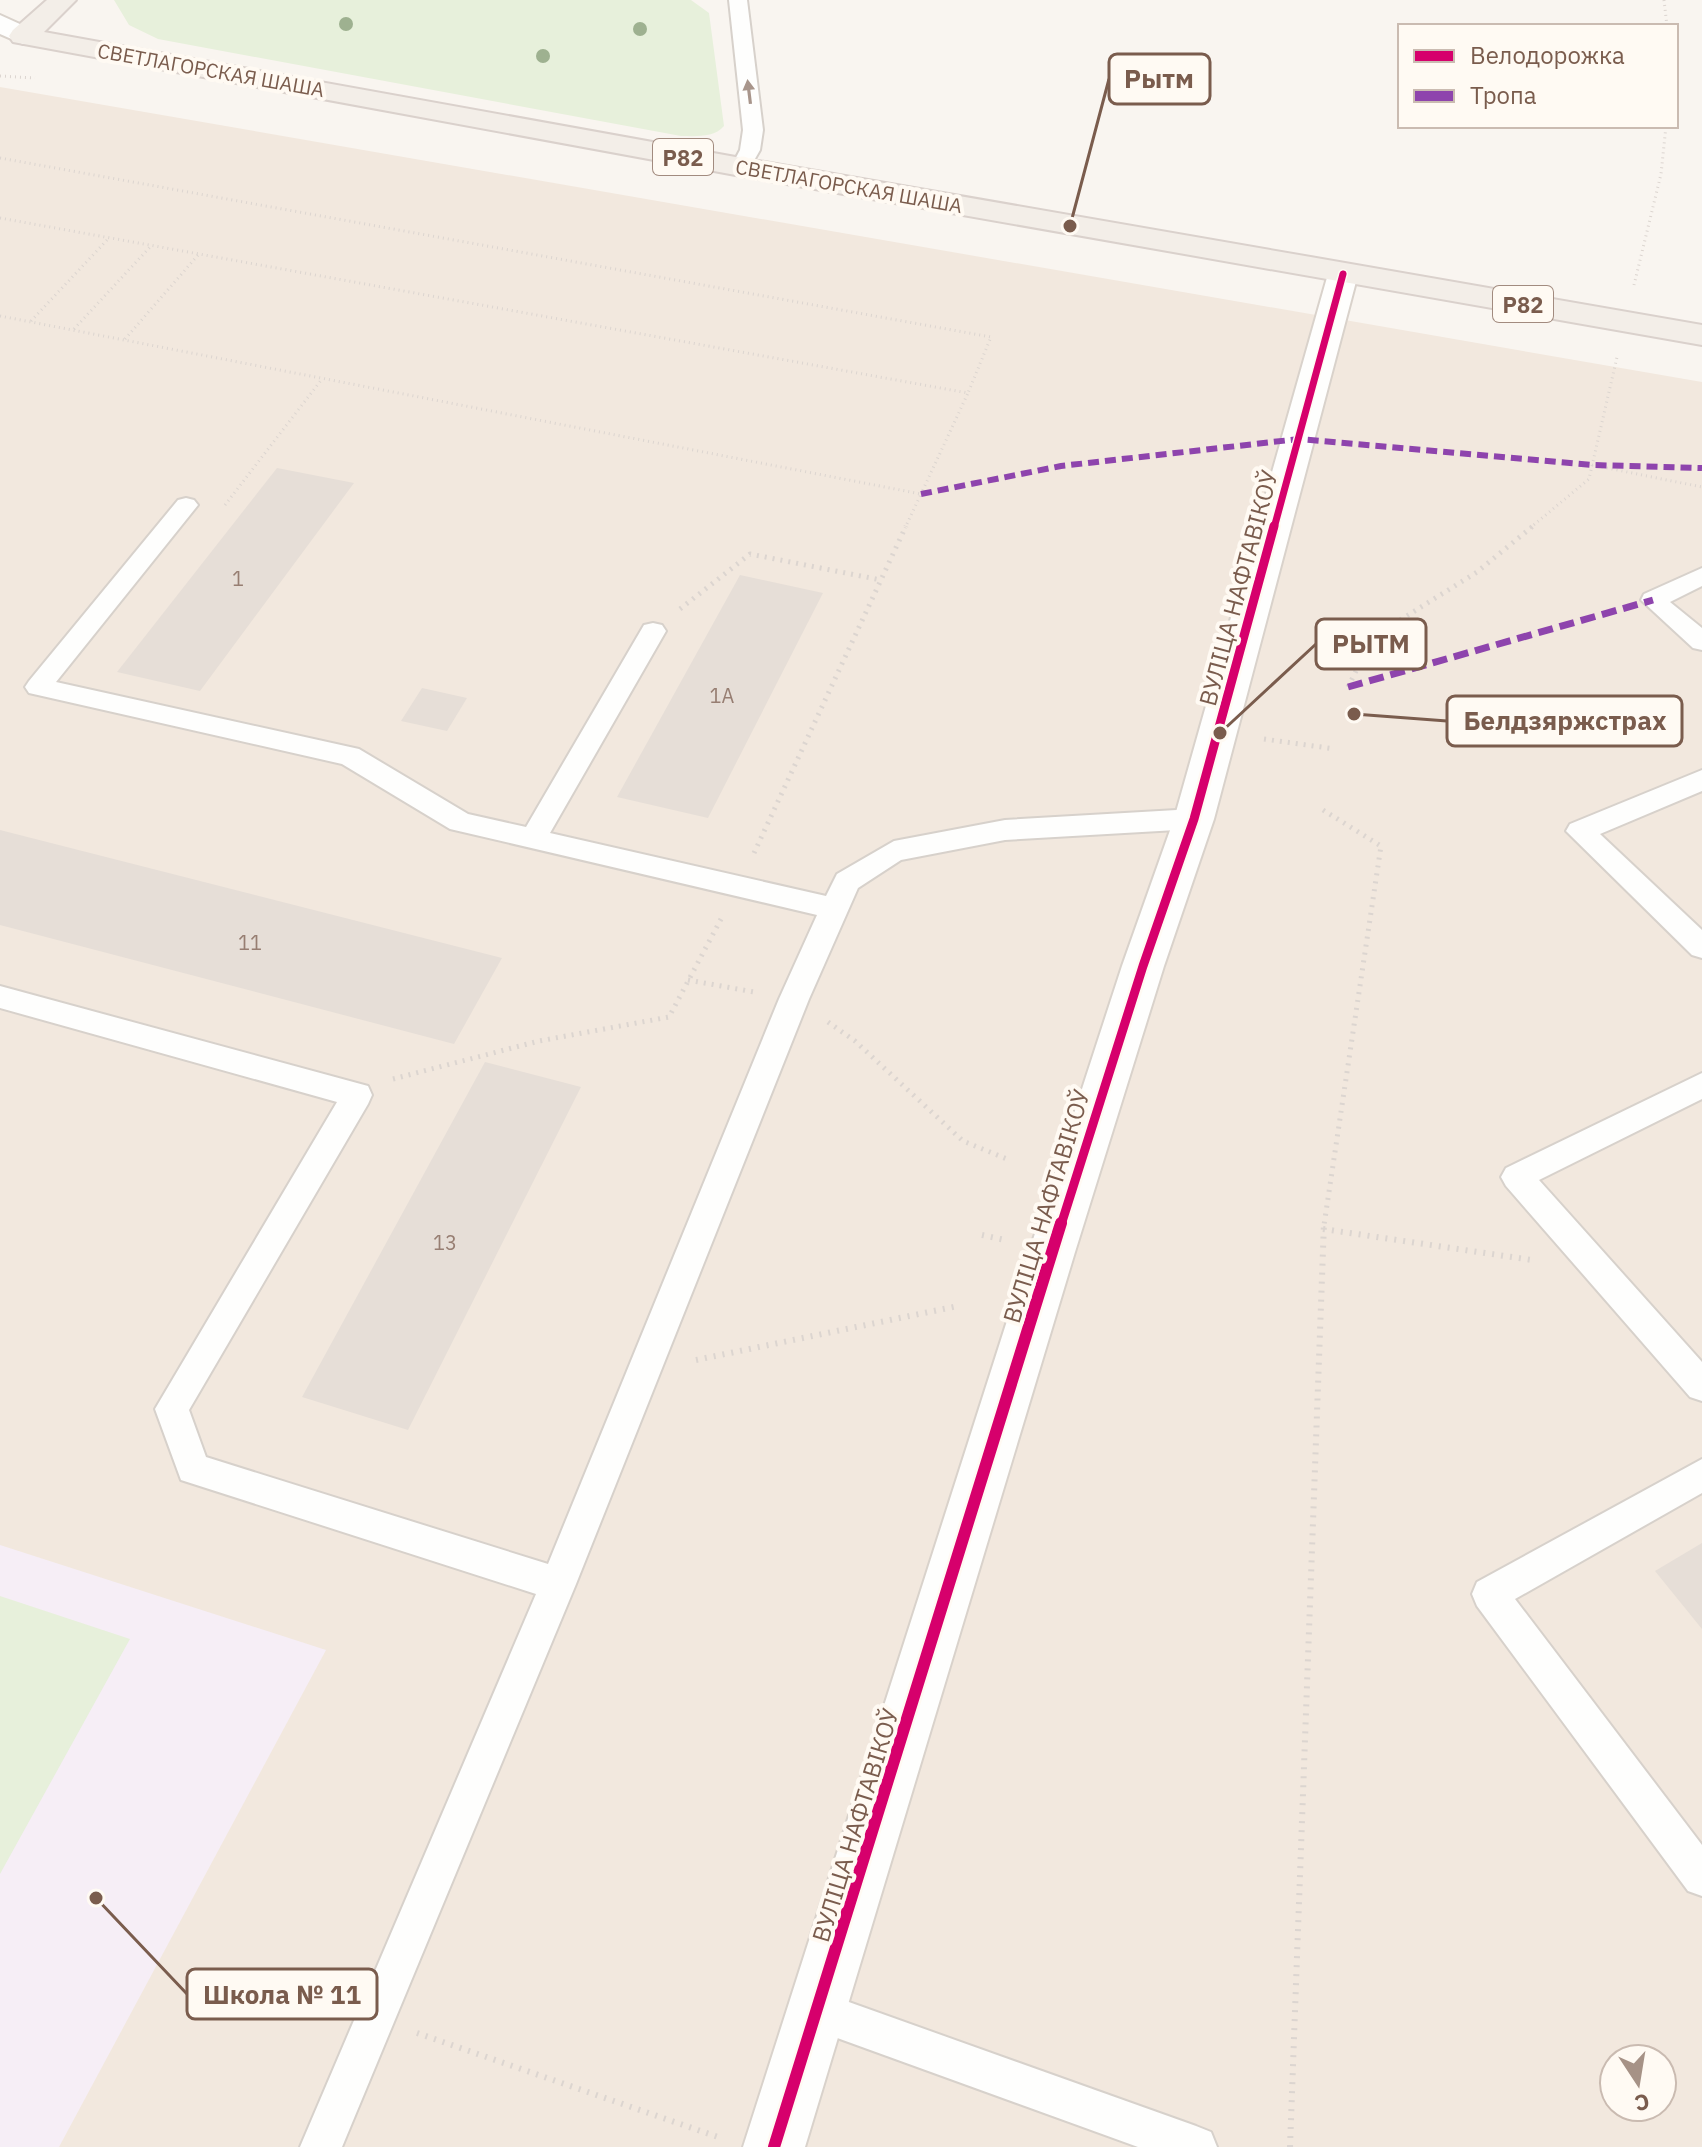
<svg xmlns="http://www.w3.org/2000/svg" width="1702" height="2147" viewBox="0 0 1702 2147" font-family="'IBM Plex Sans',sans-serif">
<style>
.residential{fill:#f2e8de;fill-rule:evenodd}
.education{fill:#f6eef6}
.green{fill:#e7f0db}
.building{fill:#e6ded7}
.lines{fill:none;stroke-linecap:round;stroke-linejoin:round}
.lane-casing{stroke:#d7d1cb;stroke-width:4}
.secondary-casing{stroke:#d9d2cb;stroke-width:4}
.primary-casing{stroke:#dad1cc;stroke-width:4}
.path-far2{stroke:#dcd5d0;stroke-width:3;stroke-dasharray:1 4;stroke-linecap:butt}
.path-far1{stroke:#dcd5d0;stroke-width:5;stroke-dasharray:2 6;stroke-linecap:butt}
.path{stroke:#dcd5d0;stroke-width:6;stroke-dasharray:2 7;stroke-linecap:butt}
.lane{fill:#fefefd;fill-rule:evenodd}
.secondary{fill:#fefefd;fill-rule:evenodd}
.primary{fill:#f3eee8;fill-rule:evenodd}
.quiet-far1{stroke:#8e44ad;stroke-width:6;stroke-dasharray:11 6;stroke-linecap:butt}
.quiet{stroke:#8e44ad;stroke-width:7;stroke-dasharray:15 7;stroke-linecap:butt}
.cycleway-far2-casing{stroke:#fffaf3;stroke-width:10}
.cycleway-far1-casing{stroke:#fffaf3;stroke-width:14}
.cycleway-casing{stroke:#fffaf3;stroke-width:17}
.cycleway-far2{stroke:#d6006c;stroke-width:7}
.cycleway-far1{stroke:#d6006c;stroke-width:9}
.cycleway{stroke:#d6006c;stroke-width:12}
.tree{fill:#9eb190}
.oneway{fill:#a8958b}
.labels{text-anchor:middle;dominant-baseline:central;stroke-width:8;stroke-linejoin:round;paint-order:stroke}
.far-street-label{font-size:20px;fill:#7a5c4d;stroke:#fffaf3}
.number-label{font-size:20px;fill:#977e72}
.shield{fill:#fffaf3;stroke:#a28b7f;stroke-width:2}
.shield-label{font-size:22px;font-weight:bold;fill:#7a5c4d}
.street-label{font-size:24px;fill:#7a5c4d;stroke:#fffaf3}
.leader{fill:none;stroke:#7a5c4d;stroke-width:3}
.callout-dot{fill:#7a5c4d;stroke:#fffaf3;stroke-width:3}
.callout{fill:#fffaf3;stroke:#7a5c4d;stroke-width:3}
.callout-label{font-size:26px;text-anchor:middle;font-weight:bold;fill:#7a5c4d}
</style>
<rect width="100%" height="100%" fill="#f9f5f0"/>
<path class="residential" d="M0 87 1702 382V2147H0ZM1614 2059H1662V2107H1614Z"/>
<path class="education" d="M0 1545 326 1650 59 2147H0Z"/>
<g class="green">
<path d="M114 0H691L709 13 724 126C714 138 695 136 681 136L158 39 129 25Z"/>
<path d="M0 1596 130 1639 0 1874Z"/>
</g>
<g class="building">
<path d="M277 468 354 483 200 691 117 672Z"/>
<path d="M740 575 823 593 708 818 617 797Z"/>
<path d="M422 688 467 698 447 731 401 721Z"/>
<path d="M0 830 502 958 454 1044 0 925Z"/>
<path d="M485 1062 581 1087 408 1430 302 1397Z"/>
<path d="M1702 1543V1629L1655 1571Z"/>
</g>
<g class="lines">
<defs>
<g id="lane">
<path d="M729 0H747L763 130 760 150 748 171 741 173 731 167 740 150 743 130Z"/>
<path d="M186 498 194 500 198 505 194 510 56 682 359 749 468 814 526 827 644 625 653 623 662 625 666 631 550 833 826 896 837 874 894 841 1005 820 1194 809 1204 812 1208 819 1204 826 1194 829 1005 840 901 860 858 888 809 999 576 1584 342 2147H300L536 1594 181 1480 155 1409 337 1102 0 1008V986L368 1086 372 1095 368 1104 189 1410 206 1457 548 1564 779 999 817 915 450 829 342 764 29 693 25 687 29 681 178 500Z"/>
<path d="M1702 568V586L1670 602 1702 628V650L1693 648 1641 600 1644 594Z"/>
<path d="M1702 770V791L1600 834 1702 930V958L1692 955 1566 831 1570 824Z"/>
<path d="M1702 1073V1099L1539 1180 1702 1362V1401L1690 1397 1506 1186 1501 1177 1506 1168Z"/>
<path d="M1702 1459V1493L1515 1599 1702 1845V1896L1688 1891 1477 1606 1472 1594 1477 1582Z"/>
<path d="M818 1991 1196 2126 1211 2132 1217 2147H1138L818 2031 804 2025 798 2011 804 1997Z"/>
</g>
<g id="secondary">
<path d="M0 15 33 30 37 36 33 42 23 44 0 34Z"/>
<path d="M1343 265 1354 267 1358 274 1214 819 1164 966 1075 1252 805 2147H743L1029 1252 1122 966 1174 819 1328 274 1332 267Z"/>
</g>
<path id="primary" d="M47 0H76L44 32 741 158 1702 325V345L741 176 13 42 9 36 13 30Z"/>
</defs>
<use href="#lane" class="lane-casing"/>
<use href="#secondary" class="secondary-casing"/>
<use href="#primary" class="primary-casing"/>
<g class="path-far2">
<path d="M1664 0 1667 26"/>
<path d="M0 76 35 78"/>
<path d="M0 158 991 337 968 393"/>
<path d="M0 218 968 393 921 494"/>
<path d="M1634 285 1661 174 1666 126"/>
<path d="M0 316 921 494 905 528"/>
<path d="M31 321 108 239"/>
<path d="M74 329 151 246"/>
<path d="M125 339 199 254"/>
<path d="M1592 465 1702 487"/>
<path d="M225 505 322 379"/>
<path d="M1530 528 1589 479 1617 357"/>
</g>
<g class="path-far1">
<path d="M680 609 750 554 881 580"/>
<path d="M1348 687 1373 637 1477 572 1533 526"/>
<path d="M1264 739 1335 749"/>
<path d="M1323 810 1381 846 1324 1225"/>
<path d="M754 853 906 526"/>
<path d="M688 980 754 992"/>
<path d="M828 1022 855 1041 963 1141 1007 1159"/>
<path d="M393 1079 539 1041 669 1017 721 919"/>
</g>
<g class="path">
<path d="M1323 1229 1532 1260"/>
<path d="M982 1235 1005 1240"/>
<path d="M696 1360 958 1306"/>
<path d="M417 2033 718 2137"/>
<path d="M1290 2147 1324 1223"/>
</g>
<use href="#lane" class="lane"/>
<use href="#secondary" class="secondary"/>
<use href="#primary" class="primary"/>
<path class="quiet-far1" d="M921 494 1061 466 1299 439 1592 465 1702 468"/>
<path class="quiet" d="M1348 687 1653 600"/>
<defs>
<path id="cycleway-far2" d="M1274 528 1343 274"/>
<path id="cycleway-far1" d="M1061 1225 1143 966 1194 819 1274 526"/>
<path id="cycleway" d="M774 2147 1061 1223"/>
</defs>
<use href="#cycleway-far2" class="cycleway-far2-casing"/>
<use href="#cycleway-far1" class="cycleway-far1-casing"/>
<use href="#cycleway" class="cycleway-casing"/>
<use href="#cycleway-far2" class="cycleway-far2"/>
<use href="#cycleway-far1" class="cycleway-far1"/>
<use href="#cycleway" class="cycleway"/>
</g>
<g class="tree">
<circle cx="346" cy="24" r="7"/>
<circle cx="640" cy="29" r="7"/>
<circle cx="543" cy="56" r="7"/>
</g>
<defs><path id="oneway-solid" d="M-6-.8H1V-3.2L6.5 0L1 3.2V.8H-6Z" transform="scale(2)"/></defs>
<use class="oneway" href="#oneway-solid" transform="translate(749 92) rotate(-97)"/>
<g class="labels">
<g class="far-street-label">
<text transform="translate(211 70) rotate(10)">СВЕТЛАГОРСКАЯ ШАША</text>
<text transform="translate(849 186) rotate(10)">СВЕТЛАГОРСКАЯ ШАША</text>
</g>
<g class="number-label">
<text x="238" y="578">1</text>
<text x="722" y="695">1А</text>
<text x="250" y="942">11</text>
<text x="445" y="1242">13</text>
</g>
<g class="shield">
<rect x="653" y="139" width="60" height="36" rx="6"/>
<rect x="1493" y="286" width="60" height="36" rx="6"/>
</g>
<g class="shield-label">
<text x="683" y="157">Р82</text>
<text x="1523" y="304">Р82</text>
</g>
<g class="street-label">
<text transform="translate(1238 588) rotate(-75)">ВУЛІЦА НАФТАВІКОЎ</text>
<text transform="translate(1046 1206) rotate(-73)">ВУЛІЦА НАФТАВІКОЎ</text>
<text transform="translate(855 1825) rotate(-73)">ВУЛІЦА НАФТАВІКОЎ</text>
</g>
</g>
<path class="leader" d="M1070 226L1109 79M1220 733L1316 644M1354 714L1447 721M96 1898L187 1994"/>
<g class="callout-dot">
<circle cx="1070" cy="226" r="8"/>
<circle cx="1220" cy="733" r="8"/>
<circle cx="1354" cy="714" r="8"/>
<circle cx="96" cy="1898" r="8"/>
</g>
<g class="callout">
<rect x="1109" y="54" width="101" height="50" rx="8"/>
<rect x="1316" y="619" width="110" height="50" rx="8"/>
<rect x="1447" y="696" width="235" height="50" rx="8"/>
<rect x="187" y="1969" width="190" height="50" rx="8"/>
</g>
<g class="callout-label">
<text x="1159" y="88">Рытм</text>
<text x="1371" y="653">РЫТМ</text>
<text x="1565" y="730">Белдзяржстрах</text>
<text x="282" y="2004">Школа № 11</text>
</g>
<rect x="1398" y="24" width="280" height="104" fill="#fffaf3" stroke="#cabbb1" stroke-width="2"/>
<rect x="1414" y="50" width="40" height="12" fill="#d6006c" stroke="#cabbb1" stroke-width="2"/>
<text x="1470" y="64" font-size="24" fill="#7a5c4d">Велодорожка</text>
<rect x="1414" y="90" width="40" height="12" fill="#8e44ad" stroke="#cabbb1" stroke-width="2"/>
<text x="1470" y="104" font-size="24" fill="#7a5c4d">Тропа</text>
<g transform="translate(1638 2083) rotate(168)"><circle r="38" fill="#fffaf3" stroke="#cabbb1" stroke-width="2"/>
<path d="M0-6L14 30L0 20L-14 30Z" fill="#a69286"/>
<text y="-12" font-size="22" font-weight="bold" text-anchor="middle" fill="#7a5c4d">С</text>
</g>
</svg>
